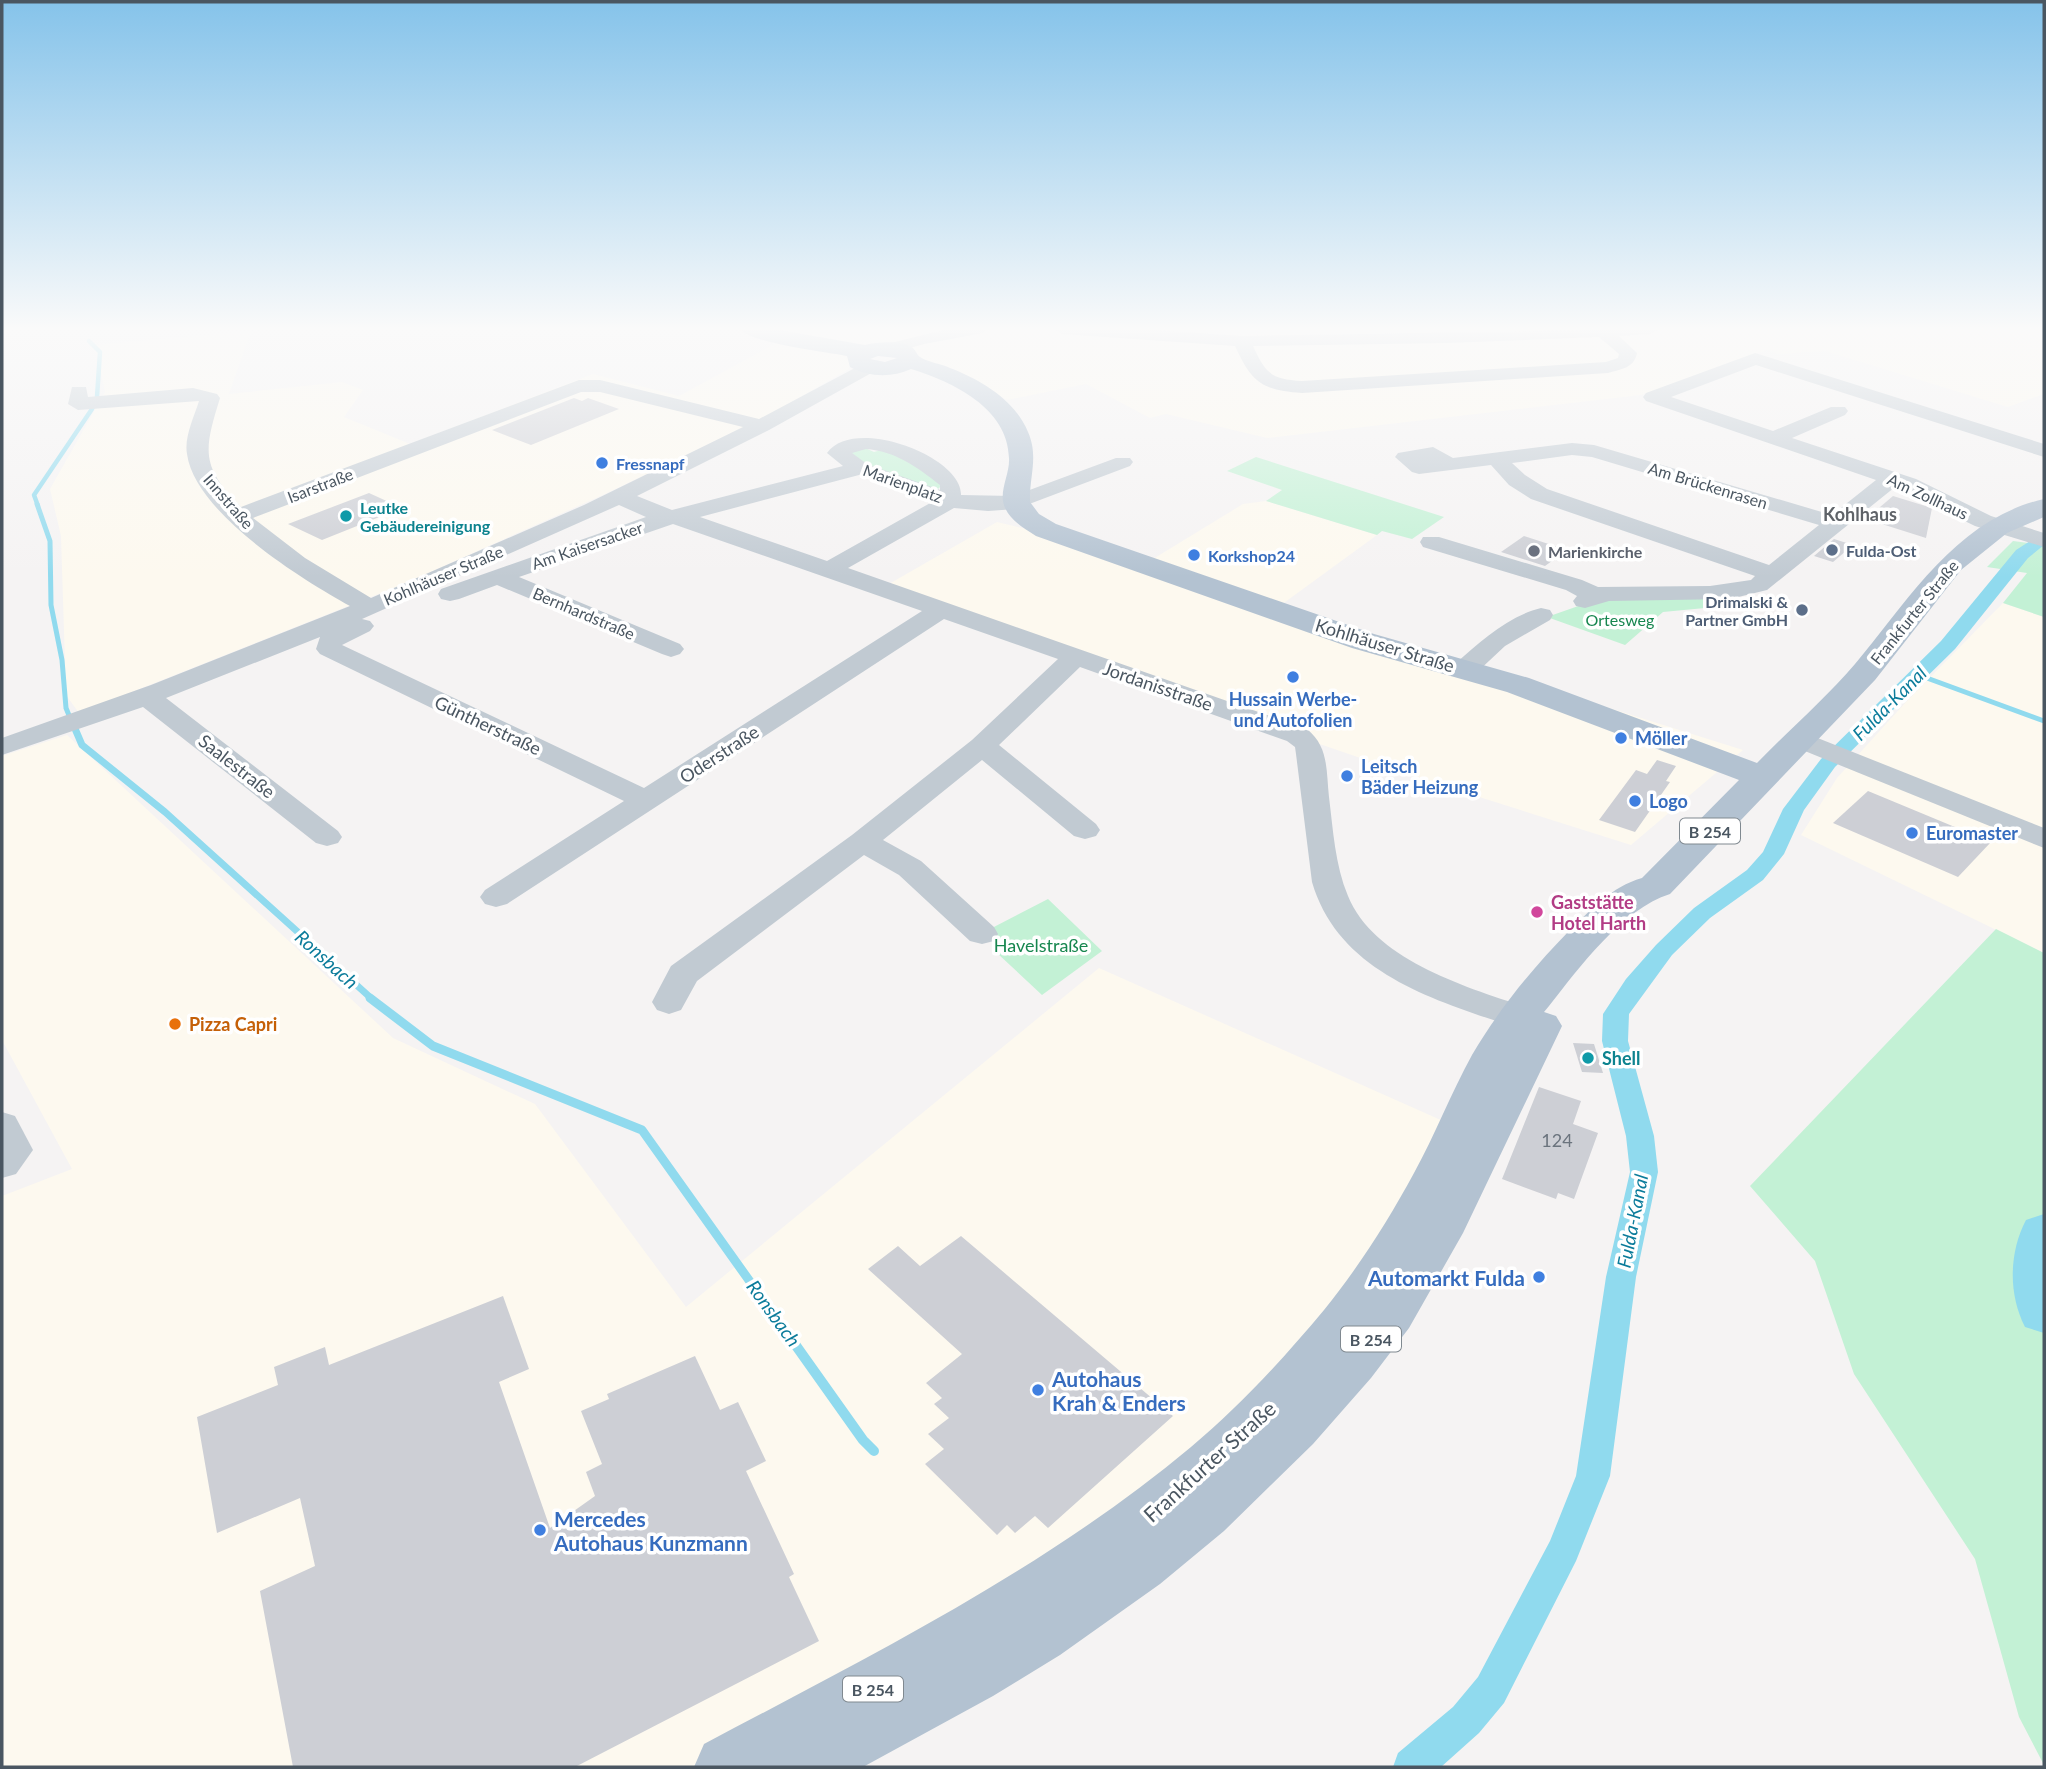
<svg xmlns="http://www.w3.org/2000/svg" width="2046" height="1769" viewBox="0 0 2046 1769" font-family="Lato,sans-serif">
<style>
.commercial{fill:#fdf9ef}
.green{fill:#c3f1d5}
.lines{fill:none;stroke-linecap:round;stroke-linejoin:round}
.stream-far4{stroke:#90daee;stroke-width:4.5}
.stream-far3{stroke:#90daee;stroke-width:5}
.stream-far2{stroke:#90daee;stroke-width:7}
.stream-far1{stroke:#90daee;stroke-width:9}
.stream{stroke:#90daee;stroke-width:10}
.canal{fill:#90daee;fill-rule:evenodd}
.river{fill:#90daee;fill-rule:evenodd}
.building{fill:#cdcfd5}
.minor{fill:#c1cad2;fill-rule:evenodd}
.major{fill:#b3c2d1;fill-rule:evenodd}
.shop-dot{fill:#3f7fe0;stroke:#fff;stroke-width:2.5}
.culture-dot{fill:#0f9aa8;stroke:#fff;stroke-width:2.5}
.service-dot{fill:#5c6f8a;stroke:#fff;stroke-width:2.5}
.worship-dot{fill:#6b7280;stroke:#fff;stroke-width:2.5}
.hotel-dot{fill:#d1479c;stroke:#fff;stroke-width:2.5}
.food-dot{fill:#e8710a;stroke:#fff;stroke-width:2.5}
.labels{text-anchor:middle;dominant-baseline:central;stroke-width:7;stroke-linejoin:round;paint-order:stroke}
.far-shop-label{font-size:16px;font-weight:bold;fill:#366cbe;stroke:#fff;text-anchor:start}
.far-street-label{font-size:16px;fill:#4a5661;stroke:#fff}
.far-culture-label{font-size:16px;font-weight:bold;fill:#0d838f;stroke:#fff;text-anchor:start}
.far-service-label{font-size:16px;font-weight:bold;fill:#4e5e75;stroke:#fff;text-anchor:start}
.far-worship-label{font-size:16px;font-weight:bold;fill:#5b616d;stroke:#fff;text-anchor:start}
.far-park-label{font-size:16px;fill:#17864f;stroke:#fff}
.shield{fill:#fff;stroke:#808990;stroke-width:2}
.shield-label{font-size:16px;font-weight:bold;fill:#4a5661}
.far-quarter-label{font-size:18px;font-weight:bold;fill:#5f6368;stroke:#fff}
.street-label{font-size:18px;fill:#4a5661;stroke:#fff}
.shop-label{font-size:18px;font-weight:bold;fill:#366cbe;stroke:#fff;text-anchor:start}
.hotel-label{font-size:18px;font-weight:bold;fill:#b23c85;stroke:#fff;text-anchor:start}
.park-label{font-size:18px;fill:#17864f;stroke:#fff}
.food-label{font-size:18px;font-weight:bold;fill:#c56008;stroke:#fff;text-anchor:start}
.culture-label{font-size:18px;font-weight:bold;fill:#0d838f;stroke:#fff;text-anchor:start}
.near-number-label{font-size:18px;fill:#6b747e}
.water-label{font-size:19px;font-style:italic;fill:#0c7c9b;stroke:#fff}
.near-shop-label{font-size:21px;font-weight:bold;fill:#366cbe;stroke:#fff;text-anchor:start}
.near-street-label{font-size:21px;fill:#4a5661;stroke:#fff}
</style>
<rect width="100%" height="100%" fill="#f5f3f3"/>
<g class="commercial">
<path d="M767 329H2044V394L2008 407 1825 351 1778 354 1767 350 1641 395 1267 438 1166 414 1150 418 1086 384 1007 400 957 371 924 360 917 356 916 351 895 344 879 346 843 343Z"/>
<path d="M251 331 229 394 342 382 363 390 344 417 410 444 593 374 679 396 780 341 844 355 850 360 849 369 769 415 605 494 401 585 79 713 66 695 61 536 50 489 105 392 95 345Z"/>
<path d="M1266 501 1377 535 1281 605 1743 750 1631 845 1416 777 875 592 997 522 1153 559 1243 504Z"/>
<path d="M2003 603 2044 617V953L1801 835 1837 778 1906 702Z"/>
<path d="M67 735 393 1038 535 1104 686 1307 1099 968 1452 1125 1339 1304 1213 1448 1022 1592 692 1767H2V1196L72 1169 2 1040V756Z"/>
</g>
<g class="green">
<path d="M863 447 874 452C899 442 924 470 943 484L936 491 849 459 854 448Z"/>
<path d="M1256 457 1444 517 1412 539 1382 531 1377 535 1266 501 1282 490 1227 471Z"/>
<path d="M2013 541 2044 545V617L2003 603 2027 573 1987 567Z"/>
<path d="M1604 597 1723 598 1726 606 1663 612 1625 645 1547 617Z"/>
<path d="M1048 899 1102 951 1042 995 997 953 998 947 990 929Z"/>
<path d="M1996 929 2044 953V1765L2019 1717 1975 1559 1854 1374 1815 1261 1750 1186Z"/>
</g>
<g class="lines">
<path class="stream-far4" d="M38 506 34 495 92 409 97 397 100 352 89 341"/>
<g class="stream-far3">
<path d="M37 504 50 541 51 605 62 660 66 708 73 725"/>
<path d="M1916 674 2044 721"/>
</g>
<path class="stream-far2" d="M73 724 82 745 165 812 372 999"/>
<path class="stream-far1" d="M370 998 433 1046 642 1130 793 1342"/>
<path class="stream" d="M792 1340 863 1440 874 1451"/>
<path class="canal" d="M2044 532V545L2028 558 1955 649 1835 767 1804 810 1784 854 1763 880 1710 918 1672 955 1629 1014 1628 1041 1654 1136 1658 1172 1636 1277 1610 1476 1576 1561 1504 1703 1479 1733 1441 1767H1393L1398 1753 1453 1707 1478 1677 1550 1541 1576 1476 1606 1277 1630 1172 1626 1136 1602 1041 1603 1014 1626 979 1656 945 1694 908 1747 870 1763 852 1783 809 1821 759 1941 641 2016 550Z"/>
<path class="river" d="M2044 1214V1333L2025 1327C2008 1294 2009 1252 2026 1220Z"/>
</g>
<g class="building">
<path d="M574 398 582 401 588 398 619 409 531 445 492 430Z"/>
<path d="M369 493 402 508 322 540 288 524Z"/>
<path d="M1893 496 1932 508 1926 538 1866 519Z"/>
<path d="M1524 536 1567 550 1545 566 1501 552Z"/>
<path d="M1834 539 1853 545 1833 562 1814 556Z"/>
<path d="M1657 760 1676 766 1666 781 1670 782 1635 832 1599 820 1636 770 1647 774Z"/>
<path d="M1868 791 1991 842 1958 877 1833 823Z"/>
<path d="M1573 1043 1594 1044 1603 1073 1582 1072Z"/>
<path d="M1539 1087 1581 1101 1573 1124 1598 1133 1574 1199 1558 1193 1556 1199 1502 1179Z"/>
<path d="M961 1236 1173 1416 1048 1528 1035 1516 1015 1533 1007 1525 997 1535 925 1464 944 1449 928 1434 949 1418 934 1404 942 1398 926 1383 962 1354 868 1269 898 1246 920 1266Z"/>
<path d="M503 1296 529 1369 499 1382 550 1528 595 1496 586 1472 602 1464 581 1411 609 1399 607 1394 695 1356 720 1410 738 1402 766 1461 746 1471 794 1574 789 1577 819 1641 575 1767H293L260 1591 315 1566 300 1498 217 1533 197 1417 278 1385 274 1367 325 1347 329 1365Z"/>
</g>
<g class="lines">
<g class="minor">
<path d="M947 329H986L983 333 924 344 889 354 880 349 883 345Z"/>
<path d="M1053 329H1142L1242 336 1659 329 1650 334 1619 336 1637 353C1634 368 1622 369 1608 373L1302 393C1262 390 1252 383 1235 346L1062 334ZM1599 337 1619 354 1618 358 1606 362 1302 381C1271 379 1266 374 1253 346L1447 343Z"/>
<path d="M1755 353 2044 444V457L1756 365 1671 397 1773 431 1831 407H1845L1848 411 1845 415 1792 438 1916 479 1991 516 2044 533V547L1975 526 1895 487 1767 590 1730 599 1609 601 1585 608 1576 606 1573 601 1577 596 1566 590 1423 547 1420 542 1423 537H1439L1582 580 1598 587 1710 586 1751 580 1755 576 1531 499 1509 485 1491 465 1419 474 1412 472 1395 457 1398 453 1433 447 1453 458 1572 443 1594 445 1832 515 1876 480 1646 401 1643 397 1646 393ZM1572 455 1592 457 1819 525 1769 565 1547 489 1525 475 1512 463Z"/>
<path d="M868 361 877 367 875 371 769 430 637 496 672 510 843 466 827 453C854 415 963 457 961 495L1013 496 1116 458H1130L1133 462 1130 466 1016 509 988 511 954 508 848 568 1307 729C1329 747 1326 770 1329 797 1333 829 1335 865 1348 896 1377 967 1487 993 1553 1016L1558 1024 1553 1032 1541 1036 1529 1032C1445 1003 1340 978 1312 882L1296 754 1295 747 1287 741 1080 667 999 745 1096 824 1100 830 1096 836 1085 839 1074 836 982 760 883 840 921 861 994 927 998 934 994 941 982 944 970 941 899 875 864 855 697 981 681 1010 669 1014 657 1010 652 1002 671 966 852 835 972 740 1058 659 944 619 507 904 496 907 485 904 480 897 485 890 624 801 320 654 316 649 320 637 166 698 338 831 342 837 338 843 327 846 316 843 143 707 2 755V738L151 685 350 606C301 579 195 513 187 454 184 437 194 417 199 401L78 410 68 404 72 387H86L88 397 193 388 217 394 220 398C204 450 200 466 241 507L579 380H600L759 419ZM581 392H600L743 427 584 505 371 598 305 558 253 518ZM866 449C895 451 917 467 940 485V490L867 464 852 453ZM859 475 932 502 827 561 700 517ZM619 505 646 517 441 589 438 594 441 599 450 601 459 599 497 585 662 654 671 657 680 654 684 649 680 644 519 577 673 524 922 611 644 788 342 645 370 631 374 626 370 621 362 619Z"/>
<path d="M1541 608 1550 610 1553 615 1550 620 1505 646 1474 675 1465 677 1456 675 1452 669 1456 663C1480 642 1508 616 1541 608Z"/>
<path d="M1800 731 2044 828V848L1790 745 1786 739 1790 733Z"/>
<path d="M2 1112 15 1116 33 1150 16 1174 2 1178Z"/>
</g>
<path class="major" d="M740 329H774L865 345C878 342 902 340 913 348 916 351 917 355 920 357 927 362 942 364 950 368 981 380 1015 400 1028 432 1039 457 1029 477 1030 502L1039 514 1056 524 1374 634 1529 678 1757 763C1789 730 1825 699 1855 664 1909 600 1956 519 2044 499V517L2007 533 1961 570 1875 680 1670 894C1622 909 1579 968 1549 1006L1544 1012 1556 1016 1562 1026 1463 1233 1409 1328 1371 1378 1313 1444 1224 1531 1160 1584 1060 1655 993 1696 863 1767H694L704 1744C872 1655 1045 1569 1191 1447 1240 1406 1283 1359 1324 1310 1358 1268 1388 1221 1414 1173 1435 1135 1451 1093 1472 1055 1499 1009 1532 969 1569 931 1592 909 1611 887 1642 878L1739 780 1507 692 1352 648 1036 536C1023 528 1006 518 1003 501 1001 487 1010 472 1009 458 1008 408 953 382 911 369 891 378 869 377 850 367L847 356C827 352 750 343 740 329ZM878 356 897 358 885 362 870 359Z"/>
</g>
<linearGradient id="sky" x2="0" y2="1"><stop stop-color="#85c3ea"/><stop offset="0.57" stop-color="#fafafa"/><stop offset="1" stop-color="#fafafa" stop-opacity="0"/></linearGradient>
<rect width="2046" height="577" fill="url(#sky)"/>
<g class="shop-dot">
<circle cx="602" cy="463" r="7"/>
<circle cx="1194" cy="555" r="7"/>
<circle cx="1293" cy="677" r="7"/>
<circle cx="1621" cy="738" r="7"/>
<circle cx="1347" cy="776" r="7"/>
<circle cx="1635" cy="801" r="7"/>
<circle cx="1912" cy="833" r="7"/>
<circle cx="1539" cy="1277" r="7"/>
<circle cx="1038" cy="1390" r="7"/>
<circle cx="540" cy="1530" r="7"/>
</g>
<g class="culture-dot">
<circle cx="346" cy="516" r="7"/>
<circle cx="1588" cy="1058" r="7"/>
</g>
<g class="service-dot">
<circle cx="1832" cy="550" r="7"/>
<circle cx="1802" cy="610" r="7"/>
</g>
<circle class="worship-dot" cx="1534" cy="551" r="7"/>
<circle class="hotel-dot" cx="1537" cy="912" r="7"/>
<circle class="food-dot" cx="175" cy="1024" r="7"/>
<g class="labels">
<g class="far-shop-label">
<text x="616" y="463">Fressnapf</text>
<text x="1208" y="555">Korkshop24</text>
</g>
<g class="far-street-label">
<text transform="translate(903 483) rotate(20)">Marienplatz</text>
<text transform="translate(320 485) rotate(-21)">Isarstraße</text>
<text transform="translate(1708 485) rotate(17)">Am Brückenrasen</text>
<text transform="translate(1928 496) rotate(25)">Am Zollhaus</text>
<text transform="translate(229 501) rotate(49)">Innstraße</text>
<text transform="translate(587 545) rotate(-19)">Am Kaisersacker</text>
<text transform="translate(443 575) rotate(-23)">Kohlhäuser Straße</text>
<text transform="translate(1914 612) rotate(-51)">Frankfurter Straße</text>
<text transform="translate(584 613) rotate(23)">Bernhardstraße</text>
</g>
<g class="far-culture-label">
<text x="360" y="507">Leutke<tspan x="360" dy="18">Gebäudereinigung</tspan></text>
</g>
<g class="far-service-label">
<text x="1846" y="550">Fulda-Ost</text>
<text x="1788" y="601" text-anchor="end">Drimalski &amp;<tspan x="1788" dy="18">Partner GmbH</tspan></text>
</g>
<g class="far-worship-label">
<text x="1548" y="551">Marienkirche</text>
</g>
<g class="far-park-label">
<text x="1620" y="619">Ortesweg</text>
</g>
<g class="shield">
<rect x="1680" y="818.5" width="60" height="25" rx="5"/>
<rect x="1341" y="1326.5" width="60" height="25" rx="5"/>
<rect x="843" y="1676.5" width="60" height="25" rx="5"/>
</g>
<g class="shield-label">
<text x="1710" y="831">B 254</text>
<text x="1371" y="1339">B 254</text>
<text x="873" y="1689">B 254</text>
</g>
<g class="far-quarter-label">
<text x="1860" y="514">Kohlhaus</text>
</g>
<g class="street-label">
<text transform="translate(1385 645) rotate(17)">Kohlhäuser Straße</text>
<text transform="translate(1158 686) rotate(19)">Jordanisstraße</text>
<text transform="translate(488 725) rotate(25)">Güntherstraße</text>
<text transform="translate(719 754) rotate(-33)">Oderstraße</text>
<text transform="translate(237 766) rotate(38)">Saalestraße</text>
</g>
<g class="shop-label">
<text x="1293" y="699" text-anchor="middle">Hussain Werbe-<tspan x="1293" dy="21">und Autofolien</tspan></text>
<text x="1635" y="738">Möller</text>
<text x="1361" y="766">Leitsch<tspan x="1361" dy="21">Bäder Heizung</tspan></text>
<text x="1649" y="801">Logo</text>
<text x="1926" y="833">Euromaster</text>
</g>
<g class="hotel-label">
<text x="1551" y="902">Gaststätte<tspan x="1551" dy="21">Hotel Harth</tspan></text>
</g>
<g class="park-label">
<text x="1041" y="945">Havelstraße</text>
</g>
<g class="food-label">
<text x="189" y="1024">Pizza Capri</text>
</g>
<g class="culture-label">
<text x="1602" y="1058">Shell</text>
</g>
<g class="near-number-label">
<text x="1557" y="1140">124</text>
</g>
<g class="water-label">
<text transform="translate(1889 703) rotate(-45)">Fulda-Kanal</text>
<text transform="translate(327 959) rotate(42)">Ronsbach</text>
<text transform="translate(1632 1221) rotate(-79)">Fulda-Kanal</text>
<text transform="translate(774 1313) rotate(54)">Ronsbach</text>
</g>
<g class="near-shop-label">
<text x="1525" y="1277" text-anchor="end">Automarkt Fulda</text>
<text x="1052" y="1378">Autohaus<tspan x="1052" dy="24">Krah &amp; Enders</tspan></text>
<text x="554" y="1518">Mercedes<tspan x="554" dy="24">Autohaus Kunzmann</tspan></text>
</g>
<g class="near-street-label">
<text transform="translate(1209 1461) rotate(-42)">Frankfurter Straße</text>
</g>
</g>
<rect width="2046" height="1769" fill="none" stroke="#4a5661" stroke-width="7"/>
</svg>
